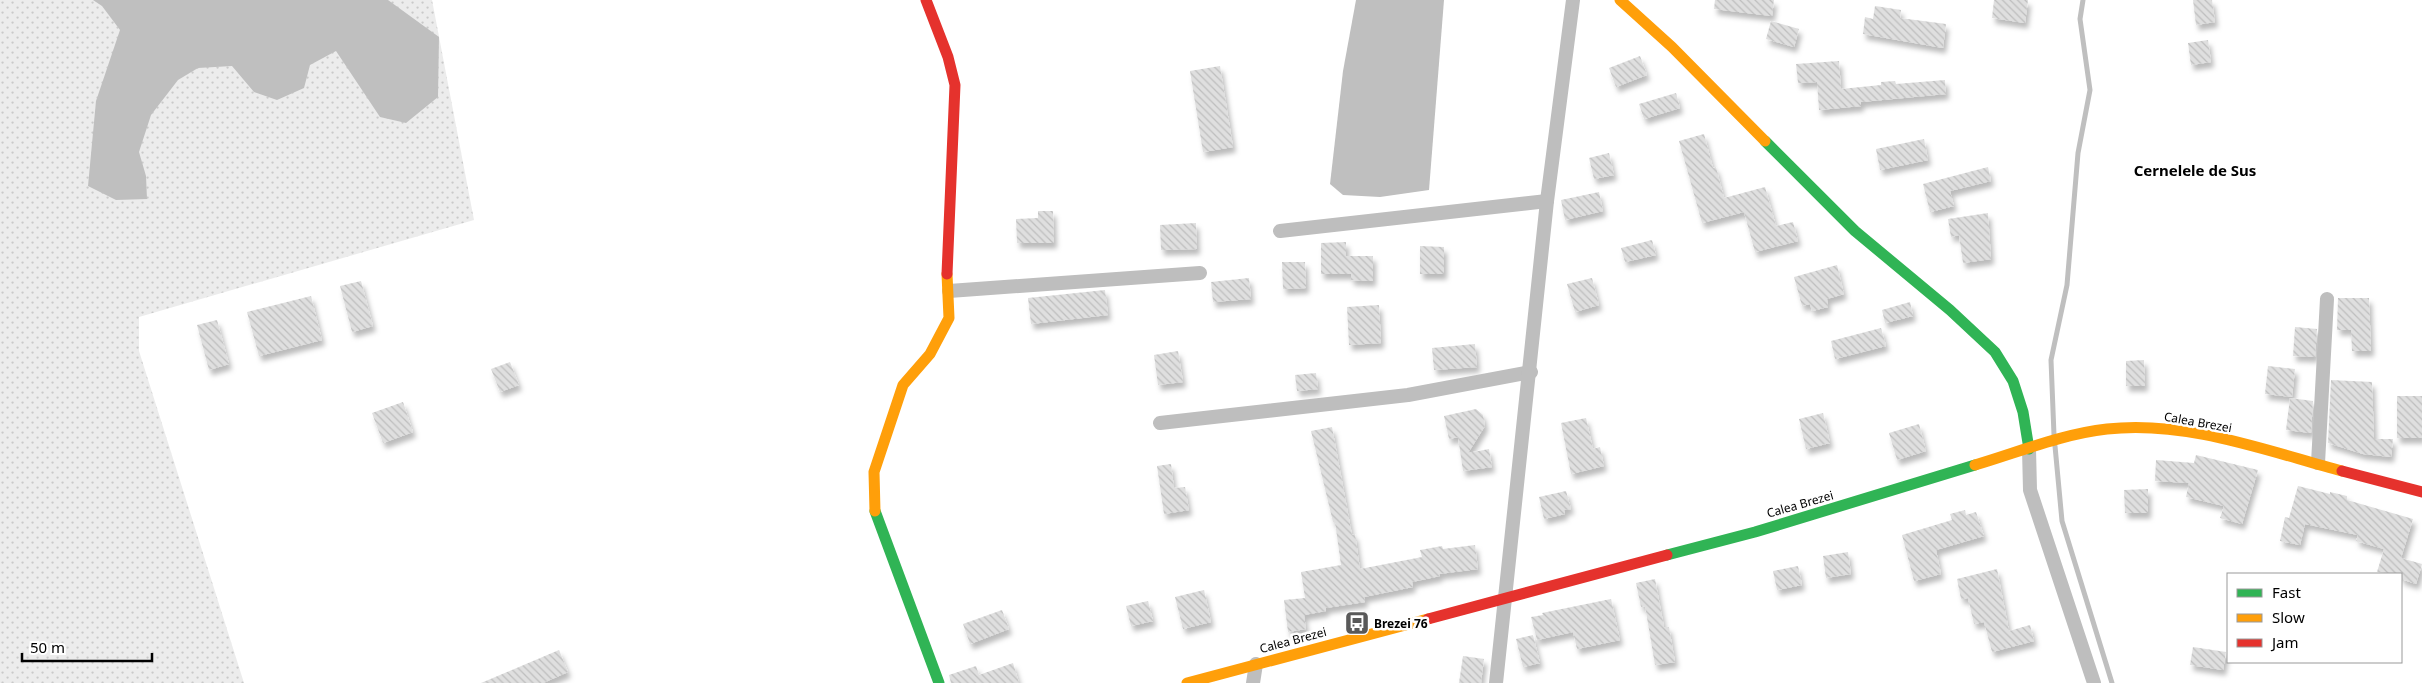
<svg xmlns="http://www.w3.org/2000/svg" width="2422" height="683" viewBox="0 0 2422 683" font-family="'Noto Sans',sans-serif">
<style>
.grass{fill:url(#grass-dots)}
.water{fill:#bfbfbf}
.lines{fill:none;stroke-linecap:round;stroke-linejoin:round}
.stream{stroke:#bfbfbf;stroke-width:5}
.building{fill:url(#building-back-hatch);filter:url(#shadow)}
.street{stroke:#bebebe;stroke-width:14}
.fast{stroke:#30b455;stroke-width:11}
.slow{stroke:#ff9f0a;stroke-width:11}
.jam{stroke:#e5322d;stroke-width:11}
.labels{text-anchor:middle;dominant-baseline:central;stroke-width:5;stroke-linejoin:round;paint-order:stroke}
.street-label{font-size:12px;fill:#000;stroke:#fff}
.poi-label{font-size:12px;font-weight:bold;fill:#000;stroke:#fff;text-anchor:start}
.quarter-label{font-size:15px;font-weight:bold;fill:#000;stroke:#fff}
</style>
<defs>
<pattern id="grass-dots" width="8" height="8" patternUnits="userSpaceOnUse" patternTransform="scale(1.25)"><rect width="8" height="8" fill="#ececec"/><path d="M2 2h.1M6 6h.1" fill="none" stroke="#c9c9c9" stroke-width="1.8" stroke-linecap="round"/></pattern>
<pattern id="building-back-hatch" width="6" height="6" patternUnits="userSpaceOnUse" patternTransform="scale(1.25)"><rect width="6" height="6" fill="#dfdfdf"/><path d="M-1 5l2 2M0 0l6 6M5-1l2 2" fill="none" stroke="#bebebe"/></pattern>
<filter id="shadow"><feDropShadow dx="3" dy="5.5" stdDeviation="2.5" flood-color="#0004"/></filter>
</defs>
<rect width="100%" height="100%" fill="#fff"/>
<path class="grass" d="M0 0H432L474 220 139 317V351L244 683H0Z"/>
<g class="water">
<path d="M93 0H388L439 37 438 97 406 123 380 117 336 51 310 65 304 88 277 100 254 92 232 66 198 68 178 80 151 115 139 152 146 176 147 199 116 200 88 186 96 101 120 30 102 6Z"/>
<path d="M1356 0H1444L1429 190 1380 197 1343 195 1330 184 1343 71Z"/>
</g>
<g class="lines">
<g class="stream">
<path d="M2054 435 2051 360 2067 285 2078 153 2090 90 2080 19 2083 0"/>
<path d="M2055 446 2062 521 2112 683"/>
</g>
</g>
<g class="building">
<path d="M1715 0H1774L1772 16 1714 9Z"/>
<path d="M1994 0H2028L2025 23 1992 18Z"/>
<path d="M2193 0H2212L2215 22 2196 25Z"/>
<path d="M1875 6 1901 10 1900 18 1946 24 1943 48 1863 34 1865 17 1873 19Z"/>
<path d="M1771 21 1799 29 1794 47 1766 39Z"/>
<path d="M2208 40 2211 62 2191 65 2188 43Z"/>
<path d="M1640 56 1647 75 1616 87 1609 68Z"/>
<path d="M1839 61 1841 89 1881 85V82L1895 81 1896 84 1945 80 1946 94 1861 102V106L1819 110 1817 82 1798 83 1796 64Z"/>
<path d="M1220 66 1233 147 1203 152 1190 71Z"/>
<path d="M1676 93 1680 108 1644 119 1639 104Z"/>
<path d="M1704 134 1713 168 1716 167 1724 198 1765 187 1776 226 1793 222 1798 241 1755 252 1744 212 1702 223 1679 141Z"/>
<path d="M1924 139 1928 160 1880 170 1876 149Z"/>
<path d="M1609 153 1614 175 1594 179 1589 158Z"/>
<path d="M1988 167 1991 181 1950 191 1954 206 1930 212 1923 184Z"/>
<path d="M1599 192 1603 211 1565 220 1561 200Z"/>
<path d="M1038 211H1053L1054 243H1017L1016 219 1038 218Z"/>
<path d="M1988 213 1991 259 1963 263 1959 235 1951 237 1948 219Z"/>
<path d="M1196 223 1197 249 1161 250 1160 225Z"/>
<path d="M1652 240 1656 255 1625 262 1621 248Z"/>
<path d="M1346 242V256H1373V281L1351 280V274H1321V243Z"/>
<path d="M1420 246 1444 247V274H1420Z"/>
<path d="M1282 262H1305L1306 288 1283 289Z"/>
<path d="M1837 265 1844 294 1827 299 1828 307 1812 311 1810 304 1802 306 1794 277Z"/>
<path d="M1249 278 1251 299 1213 302 1211 282Z"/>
<path d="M1592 278 1599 305 1575 312 1567 284Z"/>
<path d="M361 281 373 326 352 332 340 286Z"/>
<path d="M1105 290 1108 315 1031 324 1028 298Z"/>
<path d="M311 296 322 340 259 356 247 312Z"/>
<path d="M2338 298H2369L2371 351H2352L2351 330H2337Z"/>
<path d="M1910 302 1913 316 1885 323 1882 310Z"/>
<path d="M1379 305 1381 343 1349 345 1347 307Z"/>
<path d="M217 320 229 364 209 370 197 325Z"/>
<path d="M2295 327 2317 329 2315 357 2293 356Z"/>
<path d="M1881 328 1886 346 1835 359 1831 341Z"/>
<path d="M1475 344 1477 367 1434 370 1432 348Z"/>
<path d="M1178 351 1183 382 1158 385 1154 355Z"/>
<path d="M2144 360 2145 386H2126V361Z"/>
<path d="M510 362 519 385 500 392 491 369Z"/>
<path d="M2268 366 2295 369 2292 397 2265 394Z"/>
<path d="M1316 373 1318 389 1297 391 1295 375Z"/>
<path d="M2331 380 2372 382 2374 439H2393L2391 457 2363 454 2328 443Z"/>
<rect x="2397" y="396" width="25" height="42"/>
<path d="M2290 398 2313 401 2311 433 2286 430Z"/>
<path d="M403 402 413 432 383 443 372 413Z"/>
<path d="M1476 409 1483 415 1485 426 1468 453 1489 449 1492 467 1463 471 1458 437 1449 439 1444 416Z"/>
<path d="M1823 413 1830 443 1806 449 1799 419Z"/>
<path d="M1586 418 1593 449 1600 447 1604 466 1571 474 1561 423Z"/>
<path d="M1919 424 1926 451 1897 460 1889 433Z"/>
<path d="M1332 427 1352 535 1355 534 1360 569 1422 557 1420 550 1442 546 1443 549 1475 545 1478 569 1439 574 1440 576 1412 582 1413 587 1364 597 1365 602 1326 608V611L1304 615 1306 629 1288 632 1284 600 1305 598 1301 572 1341 565 1335 522H1333L1311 431Z"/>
<path d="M2196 455 2258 470 2242 524 2220 518 2224 506 2186 497 2189 483 2155 481 2156 460 2194 463Z"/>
<path d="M1171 464 1174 488 1185 487 1189 510 1164 514 1157 466Z"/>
<path d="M2298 486 2330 494V492L2347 496V500L2413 519 2401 558 2422 564 2416 584 2401 579V574L2377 572 2384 549 2356 541 2358 535 2305 524 2300 545 2280 541 2285 517 2289 518Z"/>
<path d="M2148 489V513H2125L2124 490Z"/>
<path d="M1566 491 1571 509 1564 510 1565 514 1544 519 1539 497Z"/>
<path d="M1965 510 1966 515 1976 512 1984 536 1936 550 1941 574 1914 581 1902 535 1952 520 1950 514Z"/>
<path d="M1848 552 1851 574 1826 578 1823 556Z"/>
<path d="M1798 566 1802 585 1777 590 1773 571Z"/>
<path d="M1997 569 2009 631 2030 625 2034 641 1992 652 1984 622 1974 624 1968 598 1961 599 1957 579Z"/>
<path d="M1655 579 1664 627H1669L1675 662 1655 665 1645 606 1641 607 1636 583Z"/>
<path d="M1204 590 1211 622 1183 629 1175 597Z"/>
<path d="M1611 599 1620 640 1577 649 1573 632 1537 640 1531 617 1543 615 1542 613Z"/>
<path d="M1148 601 1153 621 1131 626 1126 606Z"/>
<path d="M1002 610 1009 629 970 644 963 624Z"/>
<path d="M1533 635 1540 663 1523 667 1516 639Z"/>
<path d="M2193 647 2226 652 2223 670 2190 665Z"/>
<path d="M559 650 568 672 543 683H481Z"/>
<path d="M1463 656 1484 659 1481 683H1459Z"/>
<path d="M1013 663 1019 683H951L949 675 976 666 979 675Z"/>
</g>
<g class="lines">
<g class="street">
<path d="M1280 231 1547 201"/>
<path d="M949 291 1200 273"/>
<path d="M1160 423 1408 395 1531 372"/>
<path d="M2029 449 2030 490 2094 683"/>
<path d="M2318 463 2327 299"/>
<path d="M1253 683 1256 664"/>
<path d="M1496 683 1547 201 1573 0"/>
</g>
<g class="fast">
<path d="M1765 141 1855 231 1950 310 1995 352 2013 381 2023 412 2029 449"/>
<path d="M875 511 939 683"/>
<path d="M1667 555 1755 532 1975 465"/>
</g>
<g class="slow">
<path d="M1620 0 1672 47 1765 141"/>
<path d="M1975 465C2019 452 2062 434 2107 429 2186 420 2267 451 2342 471"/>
<path d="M875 511 874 472 903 385 930 354 949 318 947 274"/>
<path d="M1187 683 1428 619"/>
</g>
<g class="jam">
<path d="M926 0 948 57 955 85 947 274"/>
<path d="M2342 471 2422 492"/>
<path d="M1428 619 1667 555"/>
</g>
</g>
<defs>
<symbol id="bus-square" viewBox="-11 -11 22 22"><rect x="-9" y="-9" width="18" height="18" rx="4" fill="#595959" stroke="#fff"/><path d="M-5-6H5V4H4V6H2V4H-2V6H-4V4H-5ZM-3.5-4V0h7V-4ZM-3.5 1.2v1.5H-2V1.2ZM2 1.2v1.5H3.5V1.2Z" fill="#fff"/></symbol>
</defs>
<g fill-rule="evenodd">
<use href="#bus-square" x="1343" y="609" width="28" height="28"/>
</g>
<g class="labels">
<g class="street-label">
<text transform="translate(2198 422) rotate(10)">Calea Brezei</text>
<text transform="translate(1800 504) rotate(-16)">Calea Brezei</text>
<text transform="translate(1293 640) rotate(-15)">Calea Brezei</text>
</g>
<g class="poi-label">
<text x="1374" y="623">Brezei 76</text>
</g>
<g class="quarter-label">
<text x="2195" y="170">Cernelele de Sus</text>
</g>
</g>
<rect x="2227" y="573" width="175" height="90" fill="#ffffff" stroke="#999999"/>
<rect x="2237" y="589" width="25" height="8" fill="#30b455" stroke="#999999"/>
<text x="2272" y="598" font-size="15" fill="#000000">Fast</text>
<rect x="2237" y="614" width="25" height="8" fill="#ff9f0a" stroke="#999999"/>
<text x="2272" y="623" font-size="15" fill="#000000">Slow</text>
<rect x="2237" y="639" width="25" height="8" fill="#e5322d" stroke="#999999"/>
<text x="2272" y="648" font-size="15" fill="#000000">Jam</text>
<path d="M22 653v8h130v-8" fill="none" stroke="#000000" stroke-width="2.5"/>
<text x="30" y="653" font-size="15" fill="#000000" stroke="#ffffff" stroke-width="4" paint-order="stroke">50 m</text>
</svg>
